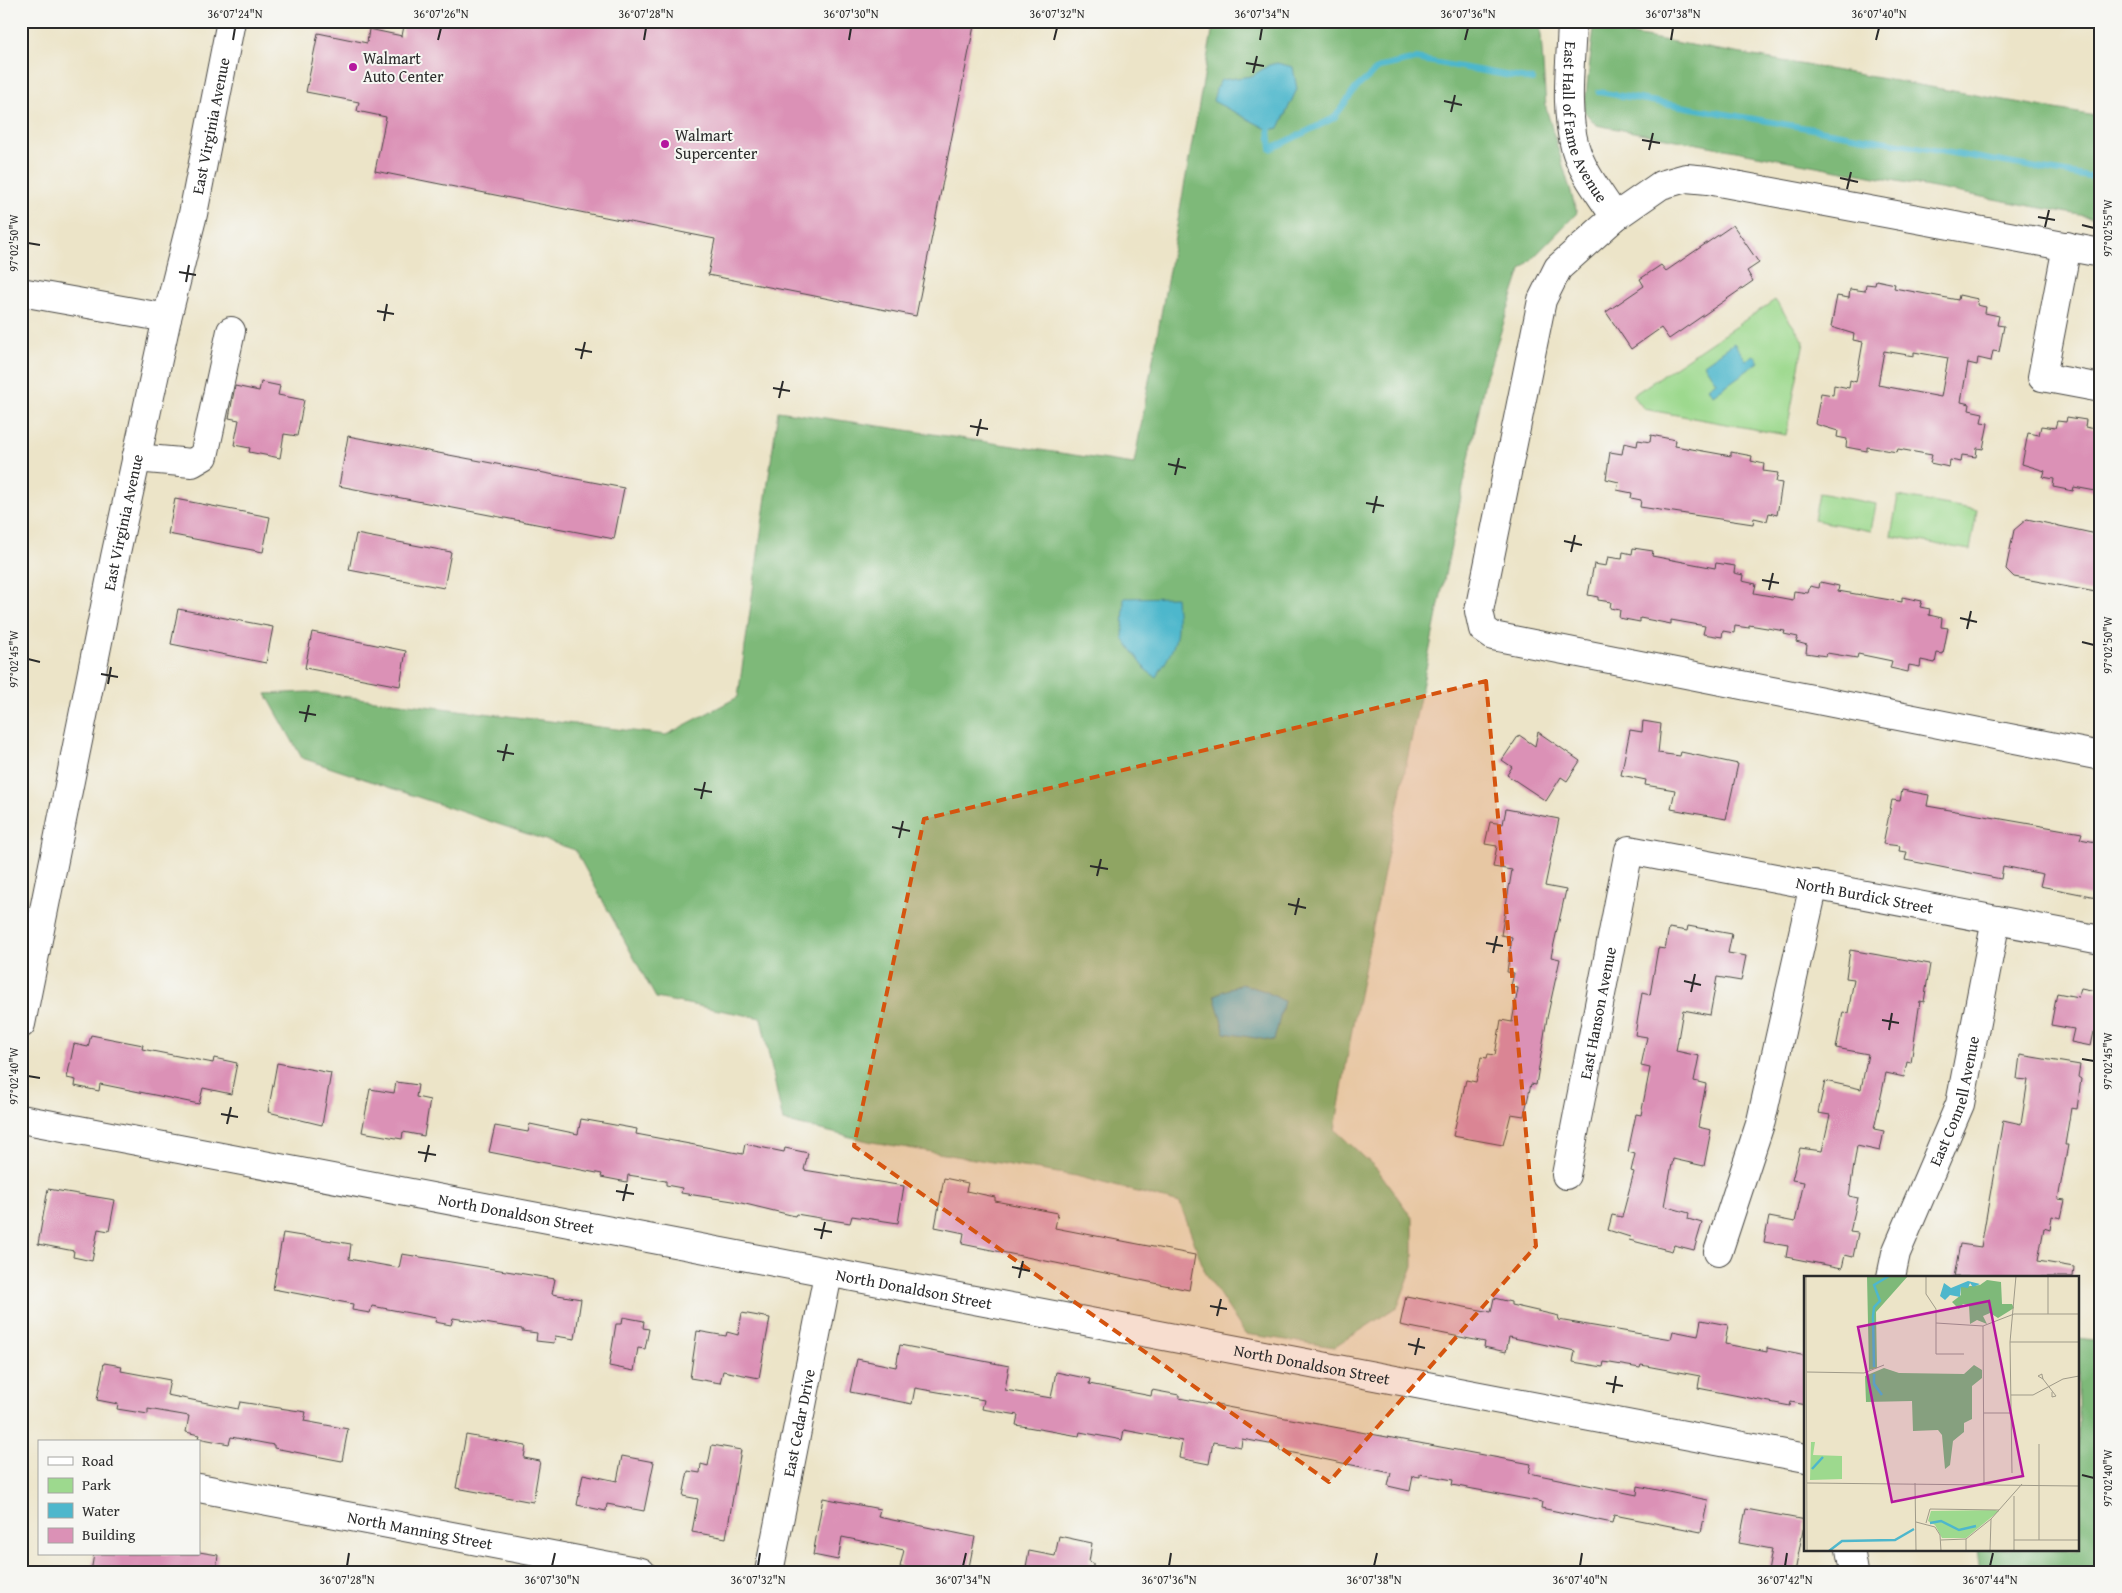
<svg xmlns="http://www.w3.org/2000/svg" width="2122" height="1593" viewBox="0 0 2122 1593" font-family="'Gentium Book Plus',serif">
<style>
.green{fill:#9dd98e;stroke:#64825c}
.forest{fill:#7eb979;stroke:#547252}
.water{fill:#4eb7cc;stroke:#3c717c}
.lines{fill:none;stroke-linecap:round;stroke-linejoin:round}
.stream{stroke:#4eb7cc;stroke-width:6}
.building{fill:#db91b6;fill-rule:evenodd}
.minor-casing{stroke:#484743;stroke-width:30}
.minor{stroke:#fff;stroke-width:28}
.marked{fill:#d5540f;fill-opacity:0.2;stroke:#d5540f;stroke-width:4;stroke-dasharray:10 6;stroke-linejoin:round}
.ticks{fill:none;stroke:#2b2b2b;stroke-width:2}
.poi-dot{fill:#b5179e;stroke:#f6f6f2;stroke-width:2}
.labels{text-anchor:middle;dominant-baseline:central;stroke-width:4;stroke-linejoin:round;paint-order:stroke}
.poi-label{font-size:16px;fill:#2b2b2b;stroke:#f6f6f2;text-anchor:start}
.street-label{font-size:16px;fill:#2b2b2b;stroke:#f6f6f2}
.inset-river{fill:none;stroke:#4eb7cc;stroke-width:2.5}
.inset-road{fill:none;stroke:#9f9a89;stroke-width:1}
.view{fill:#b5179e;fill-opacity:0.15;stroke:#b5179e;stroke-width:2.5}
.inset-edge{fill:none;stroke:#2b2b2b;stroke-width:2.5}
.neatline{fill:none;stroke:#2b2b2b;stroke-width:2}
.ticks-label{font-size:12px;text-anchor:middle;fill:#2b2b2b}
</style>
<rect width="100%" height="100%" fill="#f6f6f2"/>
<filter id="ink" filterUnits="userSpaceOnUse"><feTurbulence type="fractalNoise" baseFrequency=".02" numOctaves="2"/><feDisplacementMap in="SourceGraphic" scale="10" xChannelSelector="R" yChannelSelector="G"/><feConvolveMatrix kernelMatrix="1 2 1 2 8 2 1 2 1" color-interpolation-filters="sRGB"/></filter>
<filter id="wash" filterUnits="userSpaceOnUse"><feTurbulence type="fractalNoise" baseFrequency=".0096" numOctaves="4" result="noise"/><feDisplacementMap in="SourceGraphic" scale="20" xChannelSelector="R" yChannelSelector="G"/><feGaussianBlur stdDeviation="1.12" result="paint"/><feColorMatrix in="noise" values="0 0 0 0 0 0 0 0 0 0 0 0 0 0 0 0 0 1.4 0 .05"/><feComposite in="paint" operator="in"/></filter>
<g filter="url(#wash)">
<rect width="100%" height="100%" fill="#ece4c8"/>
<g class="green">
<path d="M1775 300 1804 341 1786 435 1644 409 1633 395Z"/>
<path d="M1819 493 1876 504 1871 531 1814 520Z"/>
<path d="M1898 496 1977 510 1970 550 1891 536Z"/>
</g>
<g class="forest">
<path d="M1214 21H1540L1546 108 1577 213 1521 270 1485 380 1353 1024 1335 1130 1378 1170 1413 1219V1266L1398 1306 1335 1347 1245 1334 1205 1272 1180 1203 1076 1176 872 1142 783 1121 761 1018 656 998 575 850 302 758 266 694 308 692 666 735 738 697 778 411 1134 464Z"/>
<path d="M1594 28 2101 117V219L1596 125 1584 111Z"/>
<path d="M2078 1339 2101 1342V1572H1980L1977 1549H2078Z"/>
</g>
<g class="water">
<path d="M1277 63 1293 67 1297 89 1279 128 1269 130 1213 101 1216 89 1221 80 1252 76 1269 65Z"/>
<path d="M1734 343 1746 360 1754 355 1759 362 1713 395 1708 388 1716 382 1704 364Z"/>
<path d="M1176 597C1179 637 1178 644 1156 677L1147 671 1123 638 1124 598Z"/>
<path d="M1242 984 1265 991 1284 1001 1274 1041 1225 1033 1214 995Z"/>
</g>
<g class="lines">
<g class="stream">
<path d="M1599 92 2101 179"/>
<path d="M1269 130 1271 149 1334 118 1356 88 1380 67 1416 59 1533 80"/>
</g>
</g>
<g id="blocks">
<g class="building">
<path d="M405 21H975L916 316 708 275 715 239 375 171 386 117 357 111 359 102 306 92 318 33 367 43 369 29 402 36Z"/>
<path d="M1733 225 1759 263 1747 271 1753 281 1669 339 1661 328 1631 349 1606 312 1644 286 1640 279 1661 265 1666 271Z"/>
<path d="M1876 280 1895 284 1894 288 1958 300 1959 295 1978 299 1977 305 1986 307 1985 313 1999 316 1997 325 2004 326 1999 352 1993 351 1991 361 1978 358 1977 365 1968 363 1961 402 1970 404 1969 410 1983 413 1981 422 1988 423 1983 449 1977 448 1976 457 1962 455 1961 462 1950 460 1949 467 1930 463 1932 455 1898 449 1897 452 1867 447V451L1846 447 1847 439 1837 437 1838 431 1815 424 1821 393 1833 395 1834 385 1849 388 1850 380 1856 382 1863 342 1853 340 1854 334 1831 327 1837 296 1849 298 1850 289 1865 291 1866 284 1875 285ZM1884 351 1914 356V352L1948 358 1941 397 1878 385Z"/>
<path d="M261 382 280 386 278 395 304 400 297 436 284 434 280 458 249 452 250 448 234 445 239 420 229 418 235 386 259 391Z"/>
<path d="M2067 417 2086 420 2085 427 2101 430V492L2074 487 2073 491 2053 487 2054 479 2043 477 2045 471 2022 464 2028 433 2039 435 2041 426 2055 428 2057 421 2066 422Z"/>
<path d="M1651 435 1676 440 1675 446 1731 456V452L1752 456 1751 461 1764 464 1763 471 1778 473 1776 482 1782 483 1777 515 1769 513 1767 521 1754 518 1753 524 1640 507 1641 500 1631 498 1632 493 1617 490 1619 482 1606 479 1610 452 1622 454 1624 443 1637 446 1638 440 1650 442Z"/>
<path d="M348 436 624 488 614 539 339 486Z"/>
<path d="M175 499 270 517 263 552 168 534Z"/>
<path d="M2027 519 2101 535V593L2014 577 2006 569 2014 530Z"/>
<path d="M356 534 451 552 444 588 349 570Z"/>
<path d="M1633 548 1653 551 1652 556 1715 568 1716 563 1735 566 1734 573 1743 575 1742 581 1756 584 1754 593 1793 600 1794 591 1808 593 1810 586 1819 588 1820 582 1839 586 1838 591 1902 602V597L1922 601 1920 607 1930 609 1929 615 1942 618 1941 627 1948 628 1943 654 1937 653 1935 663 1921 660 1920 667 1909 665 1908 672 1890 668 1892 661 1858 654 1857 658 1827 653 1826 656 1806 653 1807 645 1796 642 1798 637 1784 634 1785 631 1749 625V628L1735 626 1734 633 1723 631 1722 637 1703 634 1705 626 1671 620V624L1640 618V622L1619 618 1620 610 1610 608 1611 602 1598 600V597L1588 595 1594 564 1606 566 1608 557 1622 559 1623 552 1632 554Z"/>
<path d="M178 609 273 627 266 663 171 644Z"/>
<path d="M312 632 406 651 400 686 305 668Z"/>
<path d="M1643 721 1661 724 1658 753 1680 756 1681 752 1738 764 1726 819 1671 809 1675 790 1645 785 1646 780 1621 775 1630 730 1642 732Z"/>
<path d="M1538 732 1580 761 1567 781 1561 777 1546 801 1507 775 1512 767 1502 760 1519 735 1535 746Z"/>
<path d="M1902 790 1929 795 1927 806 2082 833 2080 839 2101 843V898L2040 886 2043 874 2003 866 2001 879 1905 860 1907 852 1899 851 1900 846 1883 844 1892 800 1900 801Z"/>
<path d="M1506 809 1559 819 1545 886 1566 890 1551 957 1560 959 1547 1018 1536 1085 1531 1084 1524 1116 1511 1114 1503 1145 1453 1136 1466 1080 1476 1082 1481 1057 1487 1058 1488 1054 1495 1055 1501 1020 1512 1022 1518 988 1511 986 1514 973 1507 972 1512 937 1501 935 1512 870 1493 867 1497 846 1485 844 1490 822 1503 824Z"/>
<path d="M1688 926 1732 934 1728 953 1746 956 1741 981 1717 977 1710 1015 1683 1010 1676 1051 1699 1056 1694 1081 1706 1084 1698 1127 1711 1130 1704 1166 1673 1159 1664 1206 1689 1213 1688 1219 1702 1223 1694 1250 1674 1245 1672 1251 1629 1240 1630 1237 1608 1230 1612 1215 1622 1217 1634 1172 1631 1171 1635 1154 1628 1152 1636 1114 1641 1115 1650 1068 1641 1066 1647 1037 1635 1035 1642 993 1650 995 1658 948 1665 949 1669 928 1687 931Z"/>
<path d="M1850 950 1930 964 1924 1002 1920 1001 1911 1063 1907 1062 1904 1077 1886 1073 1874 1129 1884 1131 1880 1151 1857 1146 1849 1196 1858 1198 1850 1232 1858 1233 1853 1257 1845 1255 1842 1268 1786 1257 1788 1246 1764 1242 1769 1217 1795 1222 1804 1182 1792 1180 1800 1148 1822 1151 1830 1115 1818 1113 1825 1081 1861 1089 1868 1054 1836 1048 1843 1012 1848 1013 1854 979 1846 978Z"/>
<path d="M2081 988 2101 992V1033L2094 1032 2091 1046 2071 1042 2074 1029 2051 1025 2057 993 2078 997Z"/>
<path d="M91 1035 143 1045 142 1049 213 1063 214 1058 237 1063 231 1094 203 1088 199 1104 100 1084 99 1091 75 1086 76 1080 67 1078 74 1044 88 1047Z"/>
<path d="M2020 1055 2080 1065 2078 1077 2081 1079 2077 1109 2071 1108 2065 1145H2068L2058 1199 2065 1200 2061 1218 2052 1216 2050 1230 2044 1228 2038 1261 2074 1267 2073 1277H1954L1960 1244 1981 1247 2003 1120 2021 1124 2028 1080 2017 1079Z"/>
<path d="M277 1063 331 1073 322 1125 268 1112Z"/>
<path d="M396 1082 418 1085 416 1097 430 1100 424 1136 403 1132 402 1139 362 1132 370 1089 394 1093Z"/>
<path d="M581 1119 637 1129 636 1134 743 1154 745 1144 784 1152 785 1148 808 1153 804 1170 904 1186 898 1223 852 1216 850 1223 796 1214 795 1216 733 1201 681 1193 682 1188 666 1185V1181L628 1175 627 1182 601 1177 602 1174 489 1152 495 1126 528 1132 530 1124 578 1134Z"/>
<path d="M944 1178 968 1183 966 1191 995 1197V1201L1058 1213 1055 1228 1195 1255 1189 1290 962 1244 964 1233 935 1227Z"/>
<path d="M48 1189 115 1200 109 1231 98 1229 92 1261 73 1257 74 1251 38 1244Z"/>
<path d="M283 1233 351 1244 349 1259 399 1268 402 1254 555 1279 552 1294 581 1299 575 1339 555 1336 554 1343 536 1341 537 1333 522 1331V1329L453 1318 451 1325 435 1322 436 1318 372 1306 370 1313 352 1310 353 1304 273 1289Z"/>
<path d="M1406 1296 1491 1312 1494 1298 1511 1302V1305L1559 1316 1558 1320 1671 1339 1673 1331 1698 1336 1701 1320 1728 1325 1725 1344 1767 1352V1348L1806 1356V1405L1791 1402 1790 1406 1698 1388 1700 1376 1641 1365 1640 1368 1604 1362 1603 1367 1573 1362 1575 1351 1509 1337 1506 1352 1484 1347 1485 1342 1400 1325Z"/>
<path d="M742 1313 770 1318 759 1378 723 1371 720 1383 690 1378 697 1331 726 1336 727 1332 738 1335Z"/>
<path d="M623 1317 644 1321 643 1328 649 1329 645 1349 638 1348 634 1371 609 1366 616 1324H622Z"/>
<path d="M900 1345 1009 1366 1005 1390 1051 1398 1056 1372 1090 1379 1089 1384 1151 1396 1152 1390 1179 1395V1398L1531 1464 1529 1473 1637 1495 1638 1486 1708 1500 1701 1532 1614 1515 1612 1523 1541 1508 1542 1502 1452 1485 1453 1480 1420 1474V1477L1413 1476 1410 1491 1388 1486 1391 1473 1279 1450 1280 1446 1242 1439 1241 1447 1213 1442 1209 1464 1179 1458 1182 1441 1124 1430 1122 1440 1080 1432 1079 1436 1016 1425 1018 1415 982 1409 984 1400 915 1388 912 1404 850 1392 857 1359 896 1367Z"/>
<path d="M104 1363 122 1366 121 1371 170 1380 167 1395 238 1409 240 1402 306 1412 304 1421 348 1429 342 1461 274 1448V1445L231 1437 229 1444 198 1438 199 1435 186 1432 189 1416 148 1409V1414L117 1409 118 1404 97 1400Z"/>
<path d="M466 1435 526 1446 524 1458 540 1461 533 1502 456 1488Z"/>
<path d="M712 1445 741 1450 726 1538 692 1532 698 1499 683 1496 688 1471 700 1473 701 1464 708 1466Z"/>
<path d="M622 1456 654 1462 644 1511 607 1504 606 1511 577 1505 583 1474 617 1481Z"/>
<path d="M823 1498 880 1509 878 1517 975 1537 968 1572H953L932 1567 931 1572H922L900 1567 904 1550 842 1537 838 1560 813 1555Z"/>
<path d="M1746 1509 1805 1520 1795 1572H1768L1772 1549 1739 1543Z"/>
<path d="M1059 1536 1092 1543 1089 1562 1093 1563V1572H1025L1029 1551 1055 1556Z"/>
<path d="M199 1552 218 1555 216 1572H91L94 1554H199Z"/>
</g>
</g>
</g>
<g filter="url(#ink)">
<use href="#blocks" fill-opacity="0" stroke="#484743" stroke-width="1"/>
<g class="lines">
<defs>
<g id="minor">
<path id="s1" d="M1572 21C1571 63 1564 107 1575 147 1582 172 1601 195 1615 217"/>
<path d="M2067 246 2042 377 2101 388"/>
<path d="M2101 253 1708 180 1686 178 1661 185 1615 217 1558 268 1542 300 1479 611 1483 629 1493 636 2101 756"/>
<path d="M21 292 167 318"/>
<path d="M136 458 192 463 204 456 231 331"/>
<path id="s2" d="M21 1024 115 557 167 318 193 214 231 21"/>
<path id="s3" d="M21 1119 1806 1458"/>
<path id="s4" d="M1566 1175 1629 850 2101 940"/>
<path d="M1718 1252 1761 1121 1814 884"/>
<path id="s5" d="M1891 1277 1896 1253 1960 1104 1996 920"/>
<path id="s6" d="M199 1488 641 1572"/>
<path d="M1850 1549 1854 1572"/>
<path id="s7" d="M769 1572 828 1274"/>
</g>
</defs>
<use href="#minor" class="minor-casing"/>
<use href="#minor" class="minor"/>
</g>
</g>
<path class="marked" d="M1486 681 1536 1246 1329 1482 854 1146 924 819Z"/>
<path class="ticks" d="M233 40 235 28M438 40 441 28M644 40 646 28M849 40 851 28M1054 40 1057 28M1260 40 1262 28M1465 40 1468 28M1671 40 1673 28M1876 40 1879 28M1246 63 1264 66M1253 73 1257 56M1444 101 1462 105M1451 112 1455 95M1642 140 1660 143M1649 150 1653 133M1840 178 1858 182M1847 189 1851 172M2038 217 2055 220M2082 225 2094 228M2045 227 2049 210M28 243 40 245M179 272 196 275M186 282 189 265M377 311 394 314M384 321 387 304M575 349 592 352M581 359 585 342M773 388 790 391M779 398 783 381M970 426 988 429M977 436 981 419M1168 464 1186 468M1175 475 1179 458M1366 503 1384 506M1373 513 1377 496M1564 541 1582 545M1571 552 1575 535M1762 580 1779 583M1769 590 1773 573M1960 618 1977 622M1967 629 1971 611M2082 642 2094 645M28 659 40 662M101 674 118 677M108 684 111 667M299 712 316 715M305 722 309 705M497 751 514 754M503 761 507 744M694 789 712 792M701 799 705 782M892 827 910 831M899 838 903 821M1090 866 1108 869M1097 876 1101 859M1288 904 1306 908M1295 915 1299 898M1486 943 1503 946M1493 953 1497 936M1684 981 1701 985M1691 992 1695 974M1882 1020 1899 1023M1889 1030 1892 1013M2082 1059 2094 1061M28 1076 40 1078M221 1114 238 1117M227 1124 231 1107M418 1152 436 1155M425 1162 429 1145M616 1191 634 1194M623 1201 627 1184M814 1229 832 1232M821 1239 825 1222M1012 1267 1030 1271M1019 1278 1023 1261M1210 1306 1227 1309M1217 1316 1221 1299M1408 1344 1425 1348M1415 1355 1419 1338M1606 1383 1623 1386M1613 1393 1616 1376M2082 1475 2094 1478M347 1566 349 1553M552 1566 555 1553M758 1566 760 1553M963 1566 966 1553M1169 1566 1171 1553M1374 1566 1377 1553M1580 1566 1582 1553M1785 1566 1787 1553M1990 1566 1993 1553"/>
<g class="poi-dot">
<circle cx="353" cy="67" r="5"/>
<circle cx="665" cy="144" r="5"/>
</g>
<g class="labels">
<g class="poi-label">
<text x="363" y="58">Walmart<tspan x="363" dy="18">Auto Center</tspan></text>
<text x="675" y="135">Walmart<tspan x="675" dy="18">Supercenter</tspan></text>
</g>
<g class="street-label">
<text stroke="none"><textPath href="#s1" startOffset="104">East Hall of Fame Avenue</textPath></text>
<text stroke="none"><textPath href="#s2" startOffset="918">East Virginia Avenue</textPath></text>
<text stroke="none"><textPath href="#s2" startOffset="512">East Virginia Avenue</textPath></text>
<text stroke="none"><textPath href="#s4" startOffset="571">North Burdick Street</textPath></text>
<text stroke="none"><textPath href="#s4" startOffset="165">East Hanson Avenue</textPath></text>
<text stroke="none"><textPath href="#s5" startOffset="188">East Connell Avenue</textPath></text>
<text stroke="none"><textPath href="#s3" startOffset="504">North Donaldson Street</textPath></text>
<text stroke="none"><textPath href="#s3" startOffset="909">North Donaldson Street</textPath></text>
<text stroke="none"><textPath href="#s3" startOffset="1314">North Donaldson Street</textPath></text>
<text stroke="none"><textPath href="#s7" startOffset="152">East Cedar Drive</textPath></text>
<text stroke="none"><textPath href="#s6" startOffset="225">North Manning Street</textPath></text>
</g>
</g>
<g transform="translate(1804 1276)">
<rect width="275" height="275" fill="#ece4c8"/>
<path d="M7 166H11L9 179 38 180V203L6 204ZM127 235 191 234 195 235 162 262H138L131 249 124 245Z" fill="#9dd98e"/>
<path d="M63 0H104L72 36 73 92 65 94ZM183 4 197 6 198 28H208L210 32 194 42 186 37 179 40 183 48 173 44 166 48 165 29 159 28 155 33 148 26 157 19V11L176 9ZM170 89 178 94V102L168 110V143L160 147V156L149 165 146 189 141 193 138 159 134 154 109 155 108 125 62 126 61 100 80 92 95 97 160 98Z" fill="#7eb979"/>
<path d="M164 5 176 8 169 11 166 7 164 12 157 11 156 21 146 19 141 24 136 20 140 7 147 12Z" fill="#4eb7cc"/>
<path class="inset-river" d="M70 91 69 41 70 31 76 25 70 9 85 0M70 98V108L78 119M8 193 19 181M126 247 137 245 155 254 172 250M25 275 38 265 91 264 110 253"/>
<path class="inset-road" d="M2 0 3 275M122 0V18L132 33V78H160M244 38V0M132 47 179 50 210 38H275M179 50 180 208M206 66H275M3 96 60 97 80 89M238 98V99L239 103 234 100ZM239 103 252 120 248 121V116M207 119H229L259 103 275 100M180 137H207M208 197 206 66 212 0M3 207 275 210M111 207 112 275M210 220V275M112 246 131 251 136 259 137 275M122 247 126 233 195 234M137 264 162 263M210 264H275M235 264V168M162 275V263L187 243 218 208M186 275 187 243"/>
<path class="view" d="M185 25 219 200 88 226 54 51Z"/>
<rect width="275" height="275" class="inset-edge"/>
</g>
<rect width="2122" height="1593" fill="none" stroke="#f6f6f2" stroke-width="55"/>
<rect x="38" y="1440" width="162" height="115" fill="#f6f6f2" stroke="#a5a5a2"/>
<rect x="48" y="1457" width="25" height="8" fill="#ffffff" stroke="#a5a5a2"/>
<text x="82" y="1466" font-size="15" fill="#2b2b2b">Road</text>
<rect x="48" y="1478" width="25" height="15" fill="#9dd98e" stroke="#a5a5a2"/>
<text x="82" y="1490" font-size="15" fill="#2b2b2b">Park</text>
<rect x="48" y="1503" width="25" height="15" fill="#4eb7cc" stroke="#a5a5a2"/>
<text x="82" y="1516" font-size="15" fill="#2b2b2b">Water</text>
<rect x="48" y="1528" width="25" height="15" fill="#db91b6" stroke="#a5a5a2"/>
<text x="82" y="1540" font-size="15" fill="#2b2b2b">Building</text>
<rect x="28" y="28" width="2066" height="1538" class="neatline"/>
<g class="ticks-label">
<text x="235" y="18">36°07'24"N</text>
<text x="441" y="18">36°07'26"N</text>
<text x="646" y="18">36°07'28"N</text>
<text x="851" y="18">36°07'30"N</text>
<text x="1057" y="18">36°07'32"N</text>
<text x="1262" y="18">36°07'34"N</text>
<text x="1468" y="18">36°07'36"N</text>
<text x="1673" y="18">36°07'38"N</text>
<text x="1879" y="18">36°07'40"N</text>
<text transform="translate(2108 228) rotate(-90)" y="4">97°02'55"W</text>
<text transform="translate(14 243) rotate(-90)" y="4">97°02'50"W</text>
<text transform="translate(2108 645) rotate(-90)" y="4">97°02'50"W</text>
<text transform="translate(14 659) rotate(-90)" y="4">97°02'45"W</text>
<text transform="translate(2108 1061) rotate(-90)" y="4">97°02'45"W</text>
<text transform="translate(14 1076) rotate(-90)" y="4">97°02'40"W</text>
<text transform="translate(2108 1478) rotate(-90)" y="4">97°02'40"W</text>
<text x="347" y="1584">36°07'28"N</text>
<text x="552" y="1584">36°07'30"N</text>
<text x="758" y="1584">36°07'32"N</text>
<text x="963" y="1584">36°07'34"N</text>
<text x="1169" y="1584">36°07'36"N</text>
<text x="1374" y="1584">36°07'38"N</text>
<text x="1580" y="1584">36°07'40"N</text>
<text x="1785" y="1584">36°07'42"N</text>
<text x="1990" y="1584">36°07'44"N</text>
</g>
</svg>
